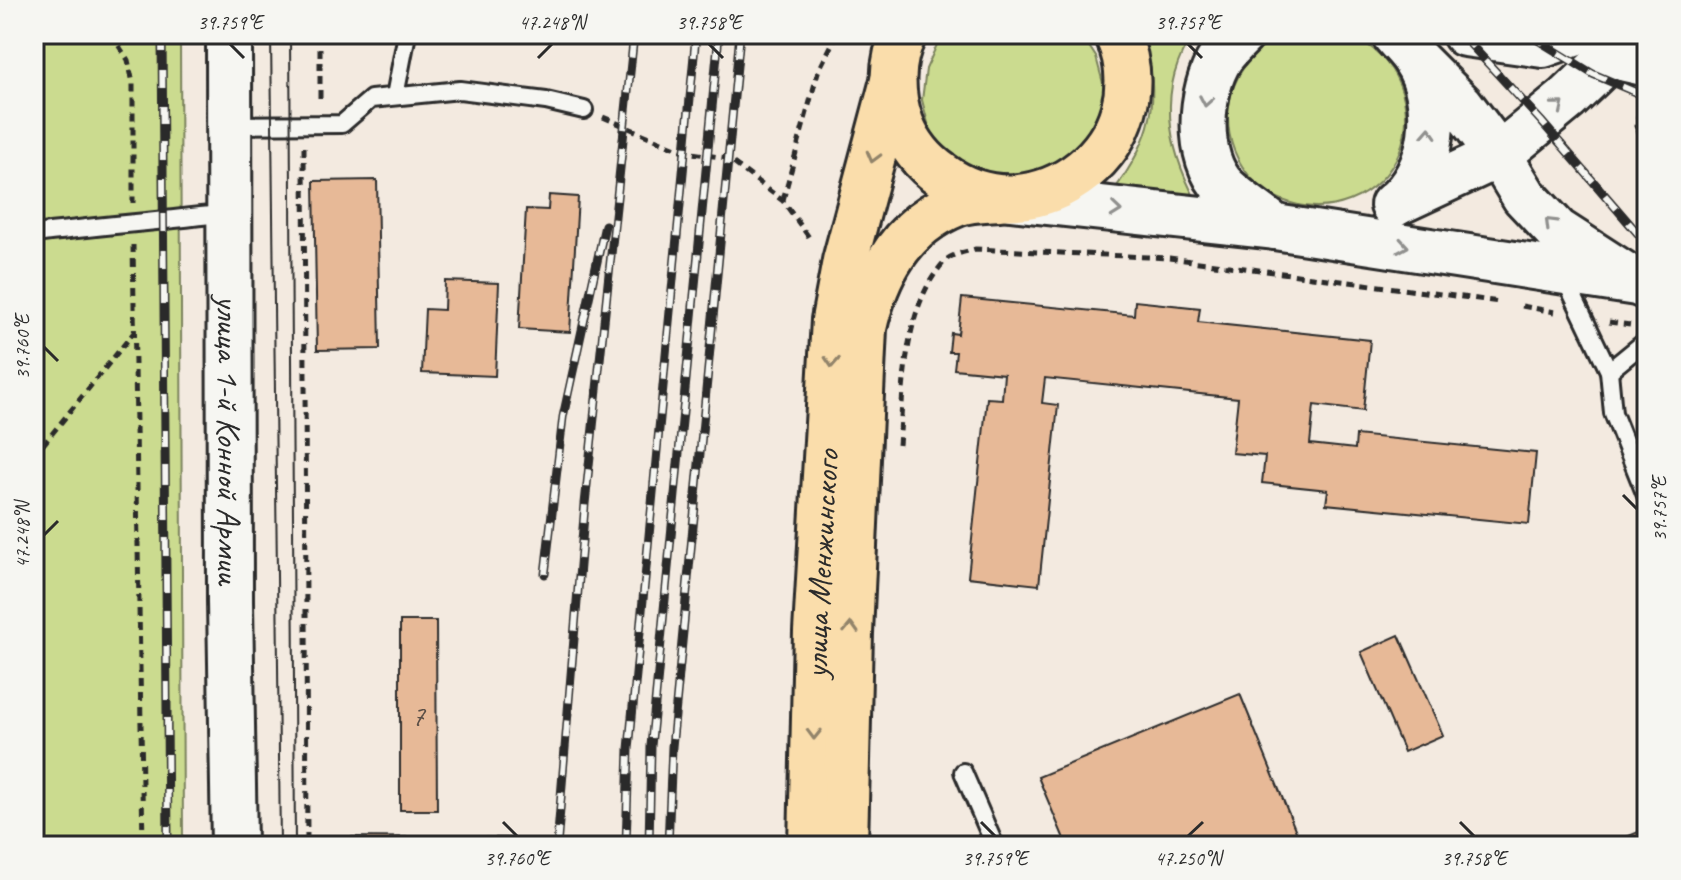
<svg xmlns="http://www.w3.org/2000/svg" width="1681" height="880" viewBox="0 0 1681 880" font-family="Caveat,sans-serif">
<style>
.green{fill:#cbdb8f;stroke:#7b835d;stroke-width:2}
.building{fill:#e7b997;stroke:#2b2b2b;stroke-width:2}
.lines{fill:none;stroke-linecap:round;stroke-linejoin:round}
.service-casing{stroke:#2b2b2b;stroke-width:22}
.minor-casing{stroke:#2b2b2b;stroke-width:38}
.secondary-casing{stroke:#2b2b2b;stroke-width:50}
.primary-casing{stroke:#2b2b2b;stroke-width:50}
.path{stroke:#2b2b2b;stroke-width:5;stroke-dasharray:8 6;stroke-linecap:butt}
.service{stroke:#f6f6f2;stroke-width:16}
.minor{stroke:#f6f6f2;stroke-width:32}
.secondary{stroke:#f6f6f2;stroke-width:44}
.primary{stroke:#faddab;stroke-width:44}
.tram{stroke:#2b2b2b;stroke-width:2}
.rail-casing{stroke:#2b2b2b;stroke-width:9}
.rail{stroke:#f6f6f2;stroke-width:6;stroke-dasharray:18;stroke-linecap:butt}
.oneway{stroke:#90908e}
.oneway2{stroke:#92846b}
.ticks{fill:none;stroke:#2b2b2b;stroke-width:3}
.labels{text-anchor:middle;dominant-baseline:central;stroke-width:6;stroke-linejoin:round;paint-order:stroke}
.number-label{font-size:30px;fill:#5a4e46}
.street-label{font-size:34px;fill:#2b2b2b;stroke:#f6f6f2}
.neatline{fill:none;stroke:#2b2b2b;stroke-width:3}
.ticks-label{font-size:20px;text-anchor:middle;fill:#2b2b2b}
</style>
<rect width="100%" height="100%" fill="#f3eae0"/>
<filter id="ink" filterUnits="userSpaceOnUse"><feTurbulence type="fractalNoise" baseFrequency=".0125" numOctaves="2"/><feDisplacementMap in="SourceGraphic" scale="16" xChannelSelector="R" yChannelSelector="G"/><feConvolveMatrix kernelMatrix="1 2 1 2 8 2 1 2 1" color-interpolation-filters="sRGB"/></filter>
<g filter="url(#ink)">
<g class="green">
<circle cx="1317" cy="118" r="89"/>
<path d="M34 34H180L183 846H34Z"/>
<path d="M946 34H1081L1096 57 1104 87 1101 119 1064 169 1003 184 947 157 930 131 922 100 926 69 939 40Z"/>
<path d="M1143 34H1193C1157 88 1167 147 1196 200L1112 193C1153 138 1162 101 1143 34Z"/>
</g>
<g class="building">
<path d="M377 180 380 349 317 350 314 181Z"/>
<path d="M549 195 578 197 570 332 519 329 526 209 548 210Z"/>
<path d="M445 281 499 283 495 376 422 373 425 309 444 310Z"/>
<path d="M962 298 1134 315 1135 301 1200 308 1198 322 1370 340 1363 411 1314 405 1310 444 1355 449 1356 435 1536 453 1529 524 1326 504 1328 490 1262 483 1265 456 1232 453 1238 398 1045 378 1042 403 1058 405 1039 585 968 577 987 398 1002 399 1004 374 954 369 956 352H949L951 333 958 334Z"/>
<path d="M400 621H436L437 810H400Z"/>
<path d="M1399 635 1443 735 1404 752 1361 652Z"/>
<path d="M1240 694 1302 846H1067L1038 777Z"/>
<path d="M1643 830 1647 846H1605Z"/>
<path d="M327 837 513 838V846H327Z"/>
</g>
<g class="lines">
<defs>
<g id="service">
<path d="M395 96 407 34"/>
<path d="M231 125 342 124 371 99 460 90 546 101 584 110"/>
<path d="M34 234C98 226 163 221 227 213"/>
<path d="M1564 277 1609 371 1613 413 1647 498"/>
<path d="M1609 371 1647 340"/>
<path d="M963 772 995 846"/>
</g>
<path id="minor" d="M1607 61 1647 70"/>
<g id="secondary">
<path id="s1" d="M229 34 230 602 234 846"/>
<path d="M1242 34C1235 41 1227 49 1221 57 1199 91 1195 158 1225 188 1240 202 1259 214 1275 227"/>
<path d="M1465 34 1543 45 1574 34"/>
<path d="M1415 59 1461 105 1499 155 1524 196 1557 231 1625 275"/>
<path d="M1010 198 1275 227 1637 283 1647 287"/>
<path d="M1398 202 1499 155 1567 99 1635 34"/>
<path d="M1393 205C1435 173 1443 101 1414 58 1408 49 1400 42 1394 34"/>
</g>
<g id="primary">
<path d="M904 34C890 61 891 95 901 123 909 144 923 162 942 175 1037 244 1165 141 1117 34"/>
<path id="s2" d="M811 846 816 632 834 320 845 261 893 81"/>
<path d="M845 846 850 633 864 328C876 274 901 226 956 204 968 199 985 199 999 198"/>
</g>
</defs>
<use href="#service" class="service-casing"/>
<use href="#minor" class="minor-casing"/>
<use href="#secondary" class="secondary-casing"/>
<use href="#primary" class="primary-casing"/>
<g class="path">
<path d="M111 34 128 60 133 83V203"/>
<path d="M320 34V104"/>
<path d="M1643 98 1636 126 1647 149"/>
<path d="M603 117 685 152 727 158 783 201 811 240"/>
<path d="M304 147 307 846"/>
<path d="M783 200 818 72 837 34"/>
<path d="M133 245 143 846"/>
<path d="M1522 306 1555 312"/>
<path d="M1609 322 1630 325"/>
<path d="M899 445C904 387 903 305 946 260 952 254 966 252 975 249L1169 258 1500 302"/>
<path d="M34 456 135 331"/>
</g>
<use href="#service" class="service"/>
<use href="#minor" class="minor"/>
<use href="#secondary" class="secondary"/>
<use href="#primary" class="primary"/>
<g class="tram">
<path d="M271 34 280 846"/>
<path d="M290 34 295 846"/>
</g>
<defs>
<g id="rail">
<path d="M162 34 168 846"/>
<path d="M1461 34 1541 121 1647 244"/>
<path d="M1528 34 1593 74 1647 97"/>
<path d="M545 574 563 417 605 225"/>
<path d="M557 846 585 504 634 34"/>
<path d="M626 846 629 749 696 34"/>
<path d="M649 846 651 746 719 34"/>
<path d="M668 846 672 747 740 34"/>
</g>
</defs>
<use href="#rail" class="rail-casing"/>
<use href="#rail" class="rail"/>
</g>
<defs><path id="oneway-chevron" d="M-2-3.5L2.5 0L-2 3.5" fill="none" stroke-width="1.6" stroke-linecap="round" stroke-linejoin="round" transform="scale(2)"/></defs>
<g class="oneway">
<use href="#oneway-chevron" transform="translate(1206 101) rotate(100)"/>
<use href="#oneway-chevron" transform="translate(1559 106) rotate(-40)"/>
<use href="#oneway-chevron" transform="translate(1429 133) rotate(-87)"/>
<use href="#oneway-chevron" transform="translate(1116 210) rotate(6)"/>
<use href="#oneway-chevron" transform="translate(1550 223) rotate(-135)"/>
<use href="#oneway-chevron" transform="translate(1403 246) rotate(9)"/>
</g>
<g class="oneway2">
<use href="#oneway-chevron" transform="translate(873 157) rotate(105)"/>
<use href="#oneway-chevron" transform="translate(832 362) rotate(93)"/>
<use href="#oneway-chevron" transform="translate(851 628) rotate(-88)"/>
<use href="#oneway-chevron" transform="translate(814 734) rotate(91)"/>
</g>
</g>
<path class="ticks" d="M230 44 244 58M709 44 723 58M1188 44 1202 58M538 58 552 44M44 347 58 361M1623 495 1637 509M44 535 58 521M503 822 517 836M981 822 995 836M1460 822 1474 836M1188 836 1203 822"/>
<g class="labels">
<g class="number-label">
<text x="418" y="715">7</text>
</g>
<g class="street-label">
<text stroke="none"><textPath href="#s1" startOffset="406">улица 1-й Конной Армии</textPath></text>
<text stroke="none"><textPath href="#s2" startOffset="282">улица Менжинского</textPath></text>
</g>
</g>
<rect width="1681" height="880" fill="none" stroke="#f6f6f2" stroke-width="88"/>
<rect x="44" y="44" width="1593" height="792" class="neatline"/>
<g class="ticks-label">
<text x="230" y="29">39.759°E</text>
<text x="552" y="29">47.248°N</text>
<text x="709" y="29">39.758°E</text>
<text x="1188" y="29">39.757°E</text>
<text transform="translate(22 347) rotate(-90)" y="7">39.760°E</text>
<text transform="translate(1659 509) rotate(-90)" y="7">39.757°E</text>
<text transform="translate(22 535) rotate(-90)" y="7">47.248°N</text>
<text x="517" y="865">39.760°E</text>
<text x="995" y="865">39.759°E</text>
<text x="1188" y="865">47.250°N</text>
<text x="1474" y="865">39.758°E</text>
</g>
</svg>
